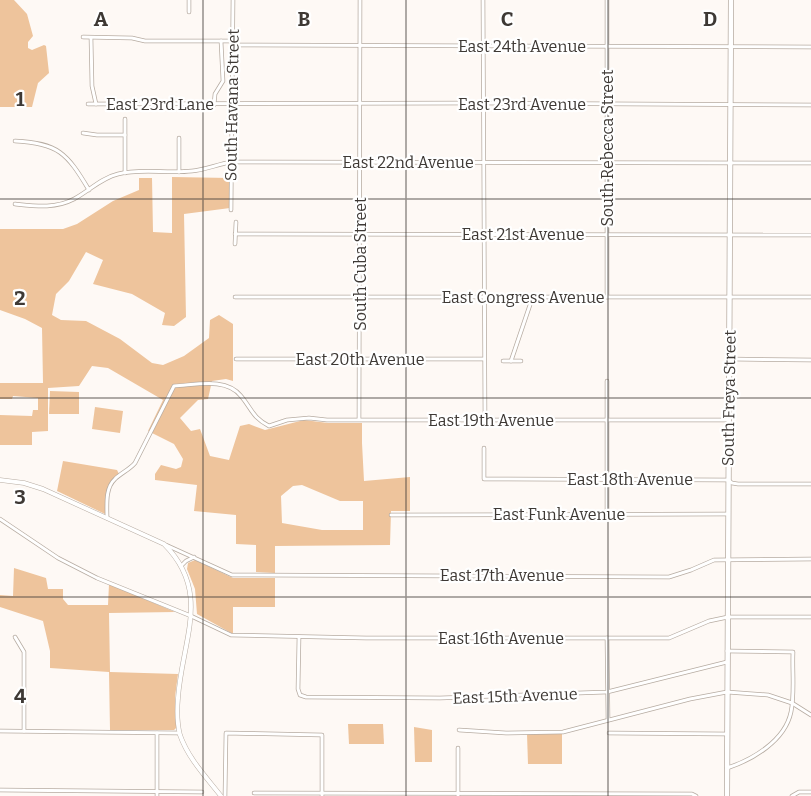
<svg xmlns="http://www.w3.org/2000/svg" width="811" height="796" viewBox="0 0 811 796" font-family="Bitter,serif">
<style>
.green{fill:#eec49c;fill-rule:evenodd}
.lines{fill:none;stroke-linecap:round;stroke-linejoin:round}
.minor-casing{stroke:#b7aca2;stroke-width:4.5}
.tertiary-casing{stroke:#b7aca2;stroke-width:5}
.secondary-casing{stroke:#b7aca2;stroke-width:6}
.minor{stroke:#fff;stroke-width:3}
.tertiary{stroke:#fff;stroke-width:4}
.secondary{stroke:#fff;stroke-width:4.5}
.grid{fill:none;stroke:#3e3935;stroke-width:1.5;stroke-opacity:0.55}
.labels{text-anchor:middle;dominant-baseline:central;stroke-width:4.5;stroke-linejoin:round;paint-order:stroke}
.street-label{font-size:16px;fill:#3e3935;stroke:#fff}
.grid-label{font-size:20px;text-anchor:middle;font-weight:bold;fill:#3e3935;stroke:#fff;stroke-width:4.5;stroke-linejoin:round;paint-order:stroke}
</style>
<rect width="100%" height="100%" fill="#fef9f5"/>
<g class="green">
<path d="M0 0H14L27 14 33 36 28 42V48L32 50 44 45 46 46 49 73 38 83 32 107H0Z"/>
<path d="M172 177 230 178V208L184 214 186 317 174 326 162 325 165 313 132 294 93 284 103 260 86 252 69 281 56 294 52 315 61 320 86 321 120 339 152 363 163 365 184 356 209 338 210 320 219 315 233 324V381L226 379 212 381 208 399 198 400 180 418 191 431 200 429 210 456 229 460 240 426 249 424 265 430 304 420 328 423H362V443L364 481 410 477V511H391L390 545 275 546V573L256 572V545L236 544V515L194 511 197 485 155 480V474L161 465 176 469 181 467 183 459 174 444 148 431 163 400 108 368 92 366 79 386 48 388V431L32 432V445H0V415L32 416 33 410H38V398L13 396 12 399H0V383H43L42 328 25 319 0 310V229H63L77 224 113 201 139 190V178H152L153 232 172 233ZM302 485 340 501H363V530H322L282 523 281 496 293 486Z"/>
<path d="M50 391 79 392V414H49Z"/>
<path d="M95 407 123 411 120 433 92 429Z"/>
<path d="M63 461 117 470 119 474C104 483 106 498 105 514L57 491Z"/>
<path d="M195 560 233 578H275V607H233V634L197 614 195 589 187 569 188 563Z"/>
<path d="M14 568 46 578 48 589H63V599L68 605H108L109 584 175 612 109 613 110 672 178 674 175 697 177 727 174 730H110L109 672 50 668V651L43 621 0 607V595L13 596Z"/>
<path d="M348 724H383L384 744H349Z"/>
<path d="M414 727 432 730V762H415Z"/>
<path d="M527 734H562V764H528Z"/>
</g>
<g class="lines">
<defs>
<g id="minor">
<path d="M189 0V12"/>
<path d="M483 0 485 419"/>
<path d="M83 37 132 38 145 41H233"/>
<path d="M91 38 92 86 96 104"/>
<path d="M233 45 811 47"/>
<path d="M88 104 483 103 811 105"/>
<path d="M214 105 215 94 223 81 221 41"/>
<path d="M125 119V173"/>
<path d="M83 133 97 135H125"/>
<path d="M15 141C58 143 67 153 89 190"/>
<path d="M179 172V138"/>
<path d="M15 204C35 206 55 209 74 199 89 191 101 178 118 174 142 168 167 174 192 171 205 170 218 164 232 162L811 163"/>
<path d="M231 210 233 0"/>
<path d="M235 234 811 235"/>
<path d="M235 244 236 222"/>
<path d="M235 297H811"/>
<path d="M607 297V0"/>
<path d="M236 359H484"/>
<path d="M730 359 811 360"/>
<path d="M503 361H521"/>
<path d="M511 361 533 296"/>
<path d="M607 381V513"/>
<path d="M359 419 360 0"/>
<path d="M484 448V479L728 480 732 483 738 484H811"/>
<path d="M391 515 728 514"/>
<path d="M107 518C107 505 105 488 115 479 121 473 129 470 135 463L174 386C196 385 226 377 241 396 252 409 252 417 269 426L287 420 309 418 327 420H728"/>
<path d="M0 519 58 558 97 578 191 616 231 635 366 638H669L709 621 728 617H811"/>
<path d="M166 545 232 575 669 577 691 570 714 560 811 559"/>
<path d="M182 565 186 561 194 557"/>
<path d="M15 637 24 652V731"/>
<path d="M299 637 298 689 300 695 306 697 440 698 607 692 727 662"/>
<path d="M607 638 608 719"/>
<path d="M727 651 793 652C792 671 795 693 791 712 785 741 752 760 727 768"/>
<path d="M459 730 506 733 563 732 690 699 727 692 768 695 792 703 811 715"/>
<path d="M0 731 179 733"/>
<path d="M609 733 727 734"/>
<path d="M0 790 202 792"/>
<path d="M254 793 692 794 696 796"/>
<path d="M157 796V733"/>
<path d="M225 796 226 733 322 735V796"/>
<path d="M458 796V748"/>
<path d="M792 796 799 792H811"/>
</g>
<path id="tertiary" d="M0 480 24 483 43 489 164 544C212 592 182 640 178 698 177 709 177 723 180 735 188 758 206 777 221 796"/>
<path id="secondary" d="M727 796 731 0"/>
</defs>
<use href="#minor" class="minor-casing"/>
<use href="#tertiary" class="tertiary-casing"/>
<use href="#secondary" class="secondary-casing"/>
<use href="#minor" class="minor"/>
<use href="#tertiary" class="tertiary"/>
<use href="#secondary" class="secondary"/>
</g>
<path class="grid" d="M203 0V796M406 0V796M608 0V796M0 199H811M0 398H811M0 597H811"/>
<g class="labels">
<g class="street-label">
<text x="522" y="46">East 24th Avenue</text>
<text x="160" y="104">East 23rd Lane</text>
<text x="522" y="104">East 23rd Avenue</text>
<text transform="translate(232 105) rotate(-89)">South Havana Street</text>
<text transform="translate(607 148) rotate(-90)">South Rebecca Street</text>
<text x="408" y="162">East 22nd Avenue</text>
<text x="523" y="234">East 21st Avenue</text>
<text transform="translate(360 264) rotate(-90)">South Cuba Street</text>
<text x="523" y="297">East Congress Avenue</text>
<text x="360" y="359">East 20th Avenue</text>
<text transform="translate(729 398) rotate(-89)">South Freya Street</text>
<text x="491" y="420">East 19th Avenue</text>
<text x="630" y="479">East 18th Avenue</text>
<text x="559" y="514">East Funk Avenue</text>
<text x="502" y="575">East 17th Avenue</text>
<text x="501" y="638">East 16th Avenue</text>
<text transform="translate(515 696) rotate(-2)">East 15th Avenue</text>
</g>
</g>
<g class="grid-label">
<text x="101" y="26">A</text>
<text x="304" y="26">B</text>
<text x="507" y="26">C</text>
<text x="710" y="26">D</text>
<text x="20" y="106">1</text>
<text x="20" y="305">2</text>
<text x="20" y="504">3</text>
<text x="20" y="703">4</text>
</g>
</svg>
